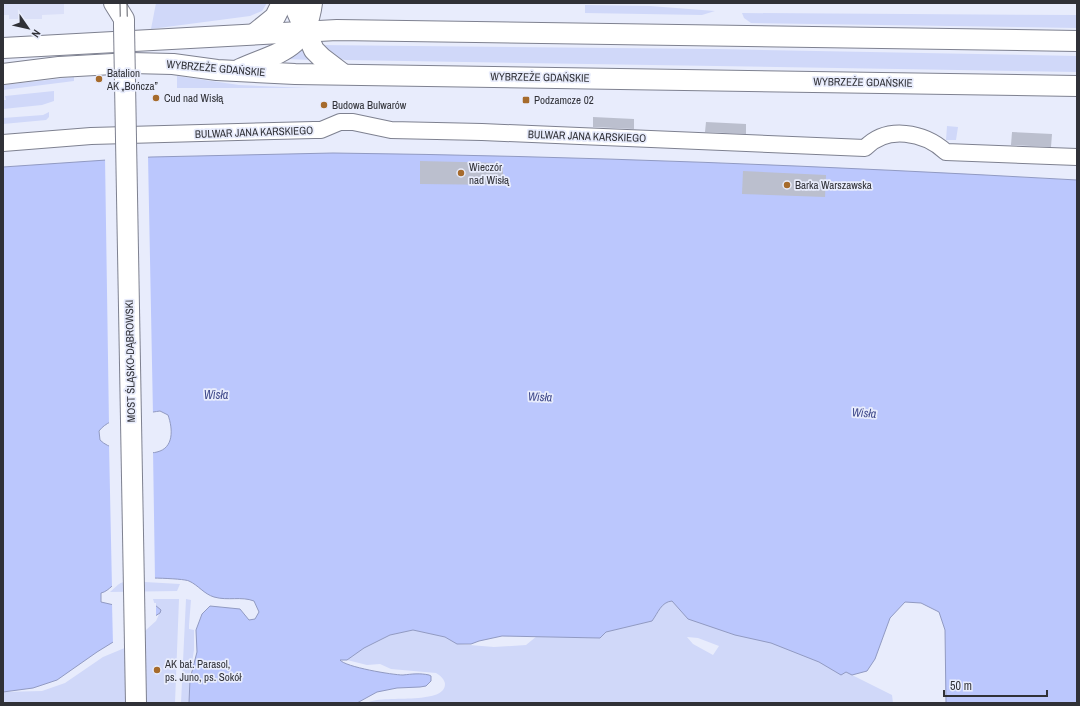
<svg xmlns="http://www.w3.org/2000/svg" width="1080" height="706" viewBox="0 0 1080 706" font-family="'Archivo Narrow',sans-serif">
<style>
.built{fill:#dbe0f8}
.green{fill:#d0d8f9;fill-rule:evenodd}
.water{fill:#bbc7fd;stroke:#919ac2;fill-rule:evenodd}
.pier{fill:#e8ecfc}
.building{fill:#bbbfce}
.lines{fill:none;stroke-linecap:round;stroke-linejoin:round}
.minor-casing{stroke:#7e8190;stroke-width:18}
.major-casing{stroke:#7e8190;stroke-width:22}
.minor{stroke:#fff;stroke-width:16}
.major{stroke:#fff;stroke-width:20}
.tram{stroke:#5a5c64;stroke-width:1}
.major-bridge-casing{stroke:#7e8190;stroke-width:22;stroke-linecap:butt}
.major-bridge{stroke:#fff;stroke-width:20}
.poi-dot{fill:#a66b2c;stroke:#e8ecfc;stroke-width:1.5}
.labels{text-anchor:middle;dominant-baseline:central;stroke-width:3.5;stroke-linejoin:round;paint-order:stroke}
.street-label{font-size:11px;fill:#303137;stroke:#e8ecfc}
.poi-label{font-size:11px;fill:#303137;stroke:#e8ecfc;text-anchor:start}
.water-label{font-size:12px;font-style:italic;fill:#404a8b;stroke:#e8ecfc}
</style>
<rect width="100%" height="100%" fill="#e8ecfc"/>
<path class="built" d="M3 3H64V14L42 15V19H9V15H3Z"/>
<g class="green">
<path d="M156 3H267L262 11 250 16 151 29Z"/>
<path d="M585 5 650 6 715 11 702 15 585 13Z"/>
<path d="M742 13 1077 15V28L751 23 744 18Z"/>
<path d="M319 45 717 49 1077 56V72L345 60 336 58Z"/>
<path d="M301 48 311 60 288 59 287 58Z"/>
<path d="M177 76 239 85 309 88H177Z"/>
<path d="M74 77V81L3 90V85Z"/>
<path d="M54 91V101L42 105 3 109V100H6L5 96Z"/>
<path d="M49 112V117L46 120 3 124V118L43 115Z"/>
<path d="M947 126 958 127 956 140H946Z"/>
<path d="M127 581 180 584 177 591 110 592 120 583Z"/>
<path d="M661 591 846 672 892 695 893 703H367C382 694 445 706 445 684 445 680 440 675 436 673L391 669 380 664 367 665 347 660 364 648 390 635 413 630 445 637 457 644 494 647 526 645 537 636 581 637ZM687 637 698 638 719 646 713 655 693 644Z"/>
<path d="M153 599H179L175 703H3V692L42 691 65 683 103 657 127 647 156 621 161 610 155 605Z"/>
<path d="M186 599 191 600 189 625V629L194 630V650L189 681V703H181Z"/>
</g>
<path class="water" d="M333 153C581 156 829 166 1077 180V703H946L945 630 939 612 921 603 905 602 890 618 875 659 867 671 852 675 846 672 841 675 819 662 771 643 735 635 688 619 672 601C661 602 658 613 652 621L606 632 600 638 502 636 479 641 471 644H457L445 637 413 630 390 635 364 648 347 660H340C345 667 393 675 403 675 412 674 420 673 429 675L431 676V681L426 686 420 687 397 688 377 692 357 703H189L190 679 197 652 196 630 202 614 210 606 240 609 249 620 255 619 259 612 254 601C241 596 228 601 214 597 204 594 198 585 189 581 183 578 132 577 124 579 114 581 110 591 101 593V602L114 605H155L161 610 160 613 97 652 57 680 33 688 3 692V167L151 157ZM160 411 168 415C173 429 174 448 157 452 151 454 142 451 135 451 123 450 109 449 100 440L99 431C111 415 142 414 160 411Z"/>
<g class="pier">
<path d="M148 155 153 415 120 421 109 425 105 157Z"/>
<path d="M109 444 125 448 153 450 155 580 124 581 112 588Z"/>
<path d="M112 603H156V619L113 645Z"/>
</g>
<g class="building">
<path d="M593 117 634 119V129L593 127Z"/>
<path d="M706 122 746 124V134L705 132Z"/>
<path d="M1012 132 1052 134 1051 147 1011 145Z"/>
<path d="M420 161 503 163V185L420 184Z"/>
<path d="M743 171 826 175 825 197 742 194Z"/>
</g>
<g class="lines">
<defs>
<path id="minor" d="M3 143 91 136 314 130H321L340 122H353L391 130 482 132 865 148C887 125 924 132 946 152L1077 157"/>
<g id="major">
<path d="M114 3 124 19V26"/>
<path d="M293 3 314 50 322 58 343 74"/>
<path d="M254 34 275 17 282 3"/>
<path d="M3 48 337 30 1077 41"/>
<path d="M240 69C278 52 306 51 312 3"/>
<path d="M3 74 59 67 131 63 173 64 217 70 295 74 1077 86"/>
</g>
</defs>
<use href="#minor" class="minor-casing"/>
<use href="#major" class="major-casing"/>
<use href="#minor" class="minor"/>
<use href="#major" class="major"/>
<g class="tram">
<path d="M120 3 132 703"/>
<path d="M127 3 139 703"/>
</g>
<defs>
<path id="major-bridge" d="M124 26 136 703"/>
</defs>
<use href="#major-bridge" class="major-bridge-casing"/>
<use href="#major-bridge" class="major-bridge"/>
</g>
<g class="poi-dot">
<circle cx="99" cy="79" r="4"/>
<circle cx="156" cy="98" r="4"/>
<rect x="522" y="96" width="8" height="8" rx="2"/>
<circle cx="324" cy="105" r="4"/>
<circle cx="461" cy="173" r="4"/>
<circle cx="787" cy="185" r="4"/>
<circle cx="157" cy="670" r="4"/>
</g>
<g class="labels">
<g class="street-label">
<text transform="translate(216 68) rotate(5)">WYBRZEŻE GDAŃSKIE</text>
<text transform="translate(540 77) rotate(1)">WYBRZEŻE GDAŃSKIE</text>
<text transform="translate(863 82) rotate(1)">WYBRZEŻE GDAŃSKIE</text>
<text transform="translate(254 132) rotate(-2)">BULWAR JANA KARSKIEGO</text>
<text transform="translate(587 136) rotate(2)">BULWAR JANA KARSKIEGO</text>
<text transform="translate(130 361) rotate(-91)">MOST ŚLĄSKO-DĄBROWSKI</text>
</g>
<g class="poi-label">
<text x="107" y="73">Batalion<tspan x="107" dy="13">AK „Bończa”</tspan></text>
<text x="164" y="98">Cud nad Wisłą</text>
<text x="534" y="100">Podzamcze 02</text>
<text x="332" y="105">Budowa Bulwarów</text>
<text x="469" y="167">Wieczór<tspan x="469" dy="13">nad Wisłą</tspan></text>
<text x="795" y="185">Barka Warszawska</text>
<text x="165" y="664">AK bat. Parasol,<tspan x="165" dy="13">ps. Juno, ps. Sokół</tspan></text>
</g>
<g class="water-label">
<text x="216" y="395">Wisła</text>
<text transform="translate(540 397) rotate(2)">Wisła</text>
<text transform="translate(864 413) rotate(4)">Wisła</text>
</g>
</g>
<rect width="1080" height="706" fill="none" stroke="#303137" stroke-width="8"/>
<g transform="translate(28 28) rotate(124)" stroke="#e8ecfc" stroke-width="3" paint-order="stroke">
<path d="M0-3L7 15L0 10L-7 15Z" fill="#303137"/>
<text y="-6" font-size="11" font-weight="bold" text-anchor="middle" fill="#303137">N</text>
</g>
<path d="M944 690v6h103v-6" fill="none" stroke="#303137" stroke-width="2"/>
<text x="950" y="690" font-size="12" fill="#303137" stroke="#e8ecfc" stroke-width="3" paint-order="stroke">50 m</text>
</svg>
